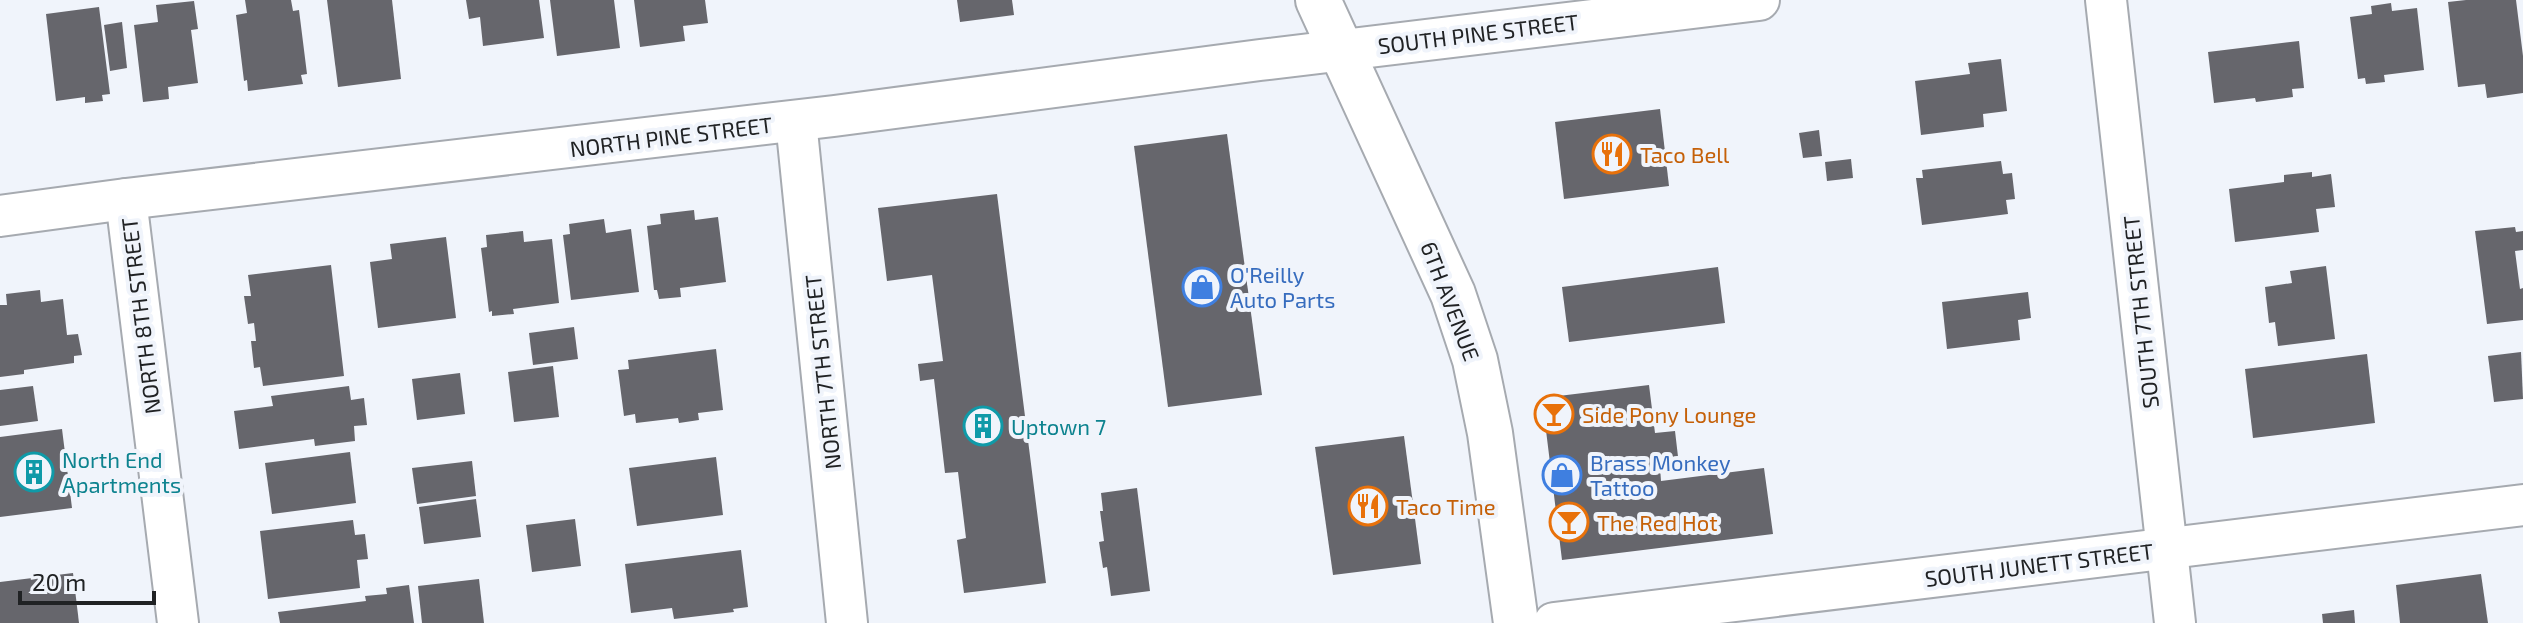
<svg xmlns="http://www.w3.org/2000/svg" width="2523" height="623" viewBox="0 0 2523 623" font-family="'Exo 2',sans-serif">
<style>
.building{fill:#66666c}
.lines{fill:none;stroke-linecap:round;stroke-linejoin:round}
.street-casing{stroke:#a6aab0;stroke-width:44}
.primary-casing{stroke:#a6aab0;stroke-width:48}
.street{stroke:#fff;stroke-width:40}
.primary{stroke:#fff;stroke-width:44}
.labels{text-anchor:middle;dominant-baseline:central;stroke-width:8;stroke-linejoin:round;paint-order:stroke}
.street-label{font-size:22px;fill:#202224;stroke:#f0f4fb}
.food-label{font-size:22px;fill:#c56008;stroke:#f0f4fb;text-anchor:start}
.shop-label{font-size:22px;fill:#366cbe;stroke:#f0f4fb;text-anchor:start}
.culture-label{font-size:22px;fill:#0d838f;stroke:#f0f4fb;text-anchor:start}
</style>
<rect width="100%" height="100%" fill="#f0f4fb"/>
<g class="building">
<path d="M245 0H291L293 11 299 10 307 74 301 75 303 84 248 91 247 80 244 81 236 15 247 13Z"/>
<path d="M327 0H392L401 79 338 87Z"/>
<path d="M466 0H539L544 38 483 46 480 17 469 19Z"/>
<path d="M550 0H614L620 48 557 56Z"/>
<path d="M634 0H705L708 23 683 26 685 41 640 47Z"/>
<path d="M957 0H1012L1014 15 960 22Z"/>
<path d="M2466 0H2516L2523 56V93L2487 98 2485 84 2458 87 2448 2Z"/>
<path d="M194 1 198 29 191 30 198 83 168 87 169 99 143 102 134 25 158 22 156 5Z"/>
<path d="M2391 3 2392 11 2417 8 2424 70 2384 75 2385 82 2366 84 2365 78 2358 79 2350 17 2372 14 2371 6Z"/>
<path d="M99 7 110 94 102 95 103 101 85 103V97L56 101 46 14Z"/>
<path d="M122 22 127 68 110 71 104 25Z"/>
<path d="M2299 41 2304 88 2292 89 2293 97 2256 102 2255 98 2214 103 2208 52Z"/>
<path d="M2001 59 2007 111 1983 114 1984 127 1921 135 1915 81 1970 74 1968 63Z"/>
<path d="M1660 109 1669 186 1564 199 1555 122Z"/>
<path d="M1819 130 1822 156 1803 158 1799 133Z"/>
<path d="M1227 134 1262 395 1168 407 1134 146Z"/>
<path d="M1851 159 1853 178 1827 181 1825 162Z"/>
<path d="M2001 161 2003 174 2012 173 2015 199 2006 200 2008 214 1922 225 1916 178H1923L1922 170Z"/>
<path d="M2312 172V177L2331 174 2335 207 2316 209 2319 232 2235 242 2229 189 2284 182V175Z"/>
<path d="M997 194 1046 583 964 593 957 540 966 538 958 472 945 473 934 379 920 381 918 364 943 361 932 275 887 281 878 208Z"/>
<path d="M694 210 695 220 718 217 726 282 680 288 681 297 659 299 657 290H654L647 226 661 224 660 214Z"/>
<path d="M604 219 606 233 631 229 639 292 571 300 563 235 570 234 569 224Z"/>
<path d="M2515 227 2516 232 2523 231V250L2515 251 2520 289 2523 288V320L2487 324 2475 231Z"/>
<path d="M523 231 524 242 552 239 559 303 513 309 514 314 492 316V311L489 312 481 248 487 247 486 235Z"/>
<path d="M446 237 456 318 378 328 370 262 392 259 390 244Z"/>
<path d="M331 265 344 376 263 386 260 367 254 368 251 341H256L254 323 248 324 244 296H251L248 275Z"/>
<path d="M2326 266 2335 339 2278 346 2275 322 2269 323 2265 287 2292 283 2290 271Z"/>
<path d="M1718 267 1725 323 1569 342 1562 287Z"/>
<path d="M40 290 41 302 63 299 67 335 78 334 82 355 74 356V363L24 370V374L0 377V305H7L6 294Z"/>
<path d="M2028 292 2031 318 2018 320 2020 340 1947 349 1942 302Z"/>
<path d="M574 327 578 359 533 365 529 333Z"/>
<path d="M716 349 723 410 698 413 699 420 679 423 678 418 636 423 635 414 624 416 618 370 629 369 628 360Z"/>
<path d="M2521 352 2523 399 2494 402 2488 356Z"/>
<path d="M2367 354 2375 423 2253 438 2245 369Z"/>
<path d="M553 366 559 417 514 422 508 372Z"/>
<path d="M460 373 465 414 417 420 412 379Z"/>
<path d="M1649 385 1655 433 1675 431 1679 465 1660 467 1661 481 1764 468 1773 534 1562 560 1542 398Z"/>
<path d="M33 386 38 421 0 426V390Z"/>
<path d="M349 386 351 400 364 398 367 425 354 426 355 441 315 446 314 439 239 449 234 411 273 406 271 396Z"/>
<path d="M62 429 72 508 0 517V437Z"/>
<path d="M1404 436 1421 564 1333 575 1315 447Z"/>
<path d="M350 452 356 503 272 514 265 463Z"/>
<path d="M716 457 723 515 637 526 629 468Z"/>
<path d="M472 461 476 496 417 504 412 468Z"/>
<path d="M1137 488 1150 591 1111 596 1107 567 1103 568 1099 542 1104 541 1100 511H1103L1101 493Z"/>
<path d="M476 499 481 537 424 544 419 507Z"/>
<path d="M575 519 581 566 532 572 526 525Z"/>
<path d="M353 520 355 535 365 534 368 559 357 560 360 588 268 599 260 531Z"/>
<path d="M741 550 748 607 733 609 734 612 674 619 672 608 631 613 625 564Z"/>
<path d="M73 573 79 623H0V582Z"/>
<path d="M2481 574 2488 623H2400L2396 585Z"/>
<path d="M479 579 484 623H422L418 586Z"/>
<path d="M409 585 414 623H280L278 612 366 601 365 596 387 594 386 588Z"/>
<path d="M2354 610 2355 623H2323L2322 614Z"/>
</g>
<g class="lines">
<defs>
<g id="street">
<path d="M2106 0 2175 623"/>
<path d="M796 121 847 623"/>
<path d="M126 199 178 623"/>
<path d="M0 216 126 199 834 116 1260 60 1759 0"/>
<path d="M1554 623 2523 505"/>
</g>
<path id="primary" d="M1318 0 1453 294 1475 360 1490 433 1516 623"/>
</defs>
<use href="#street" class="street-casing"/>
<use href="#primary" class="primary-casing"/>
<use href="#street" class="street"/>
<use href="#primary" class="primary"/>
</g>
<defs>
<symbol id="restaurant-ring" viewBox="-11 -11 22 22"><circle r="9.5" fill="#f0f4fb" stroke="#e8710a" stroke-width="1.5"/><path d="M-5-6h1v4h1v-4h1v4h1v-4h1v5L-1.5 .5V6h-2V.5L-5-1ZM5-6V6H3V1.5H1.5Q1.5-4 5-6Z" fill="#e8710a"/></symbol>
<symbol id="shop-ring" viewBox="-11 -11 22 22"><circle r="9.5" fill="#f0f4fb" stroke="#3f7fe0" stroke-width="1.5"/><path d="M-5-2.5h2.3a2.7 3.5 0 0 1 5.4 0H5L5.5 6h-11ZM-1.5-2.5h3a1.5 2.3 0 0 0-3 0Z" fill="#3f7fe0"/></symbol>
<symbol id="bar-ring" viewBox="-11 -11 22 22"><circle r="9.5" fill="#f0f4fb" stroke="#e8710a" stroke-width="1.5"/><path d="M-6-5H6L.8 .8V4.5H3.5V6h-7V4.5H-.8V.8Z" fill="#e8710a"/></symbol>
<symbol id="building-ring" viewBox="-11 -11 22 22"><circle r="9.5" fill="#f0f4fb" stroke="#0f9aa8" stroke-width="1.5"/><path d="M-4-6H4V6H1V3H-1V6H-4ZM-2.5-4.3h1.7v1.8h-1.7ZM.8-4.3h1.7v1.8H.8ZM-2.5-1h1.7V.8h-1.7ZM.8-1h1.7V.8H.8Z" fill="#0f9aa8"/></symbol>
</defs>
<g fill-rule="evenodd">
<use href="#restaurant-ring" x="1590" y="132" width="44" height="44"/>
<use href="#shop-ring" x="1180" y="265" width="44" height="44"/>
<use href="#bar-ring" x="1532" y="392" width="44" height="44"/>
<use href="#building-ring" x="961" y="404" width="44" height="44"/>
<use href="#building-ring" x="12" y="450" width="44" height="44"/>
<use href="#shop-ring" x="1540" y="453" width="44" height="44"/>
<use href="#restaurant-ring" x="1346" y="484" width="44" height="44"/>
<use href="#bar-ring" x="1547" y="500" width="44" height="44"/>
</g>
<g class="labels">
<g class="street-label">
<text transform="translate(1478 33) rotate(-7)">SOUTH PINE STREET</text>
<text transform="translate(671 136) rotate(-7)">NORTH PINE STREET</text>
<text transform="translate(1451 301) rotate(69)">6TH AVENUE</text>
<text transform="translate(2140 312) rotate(-96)">SOUTH 7TH STREET</text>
<text transform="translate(140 316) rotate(-97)">NORTH 8TH STREET</text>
<text transform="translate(822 372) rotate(-96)">NORTH 7TH STREET</text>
<text transform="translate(2039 564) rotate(-7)">SOUTH JUNETT STREET</text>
</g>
<g class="food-label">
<text x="1640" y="154">Taco Bell</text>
<text x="1582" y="414">Side Pony Lounge</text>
<text x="1396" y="506">Taco Time</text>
<text x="1597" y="522">The Red Hot</text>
</g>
<g class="shop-label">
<text x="1230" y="274">O'Reilly<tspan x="1230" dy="25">Auto Parts</tspan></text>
<text x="1590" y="462">Brass Monkey<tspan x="1590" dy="25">Tattoo</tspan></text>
</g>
<g class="culture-label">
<text x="1011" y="426">Uptown 7</text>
<text x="62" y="459">North End<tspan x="62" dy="25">Apartments</tspan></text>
</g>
</g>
<path d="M20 591v12h134v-12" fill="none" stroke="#202224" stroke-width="4"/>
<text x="32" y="591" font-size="24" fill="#202224" stroke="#f0f4fb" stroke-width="6" paint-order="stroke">20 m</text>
</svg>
